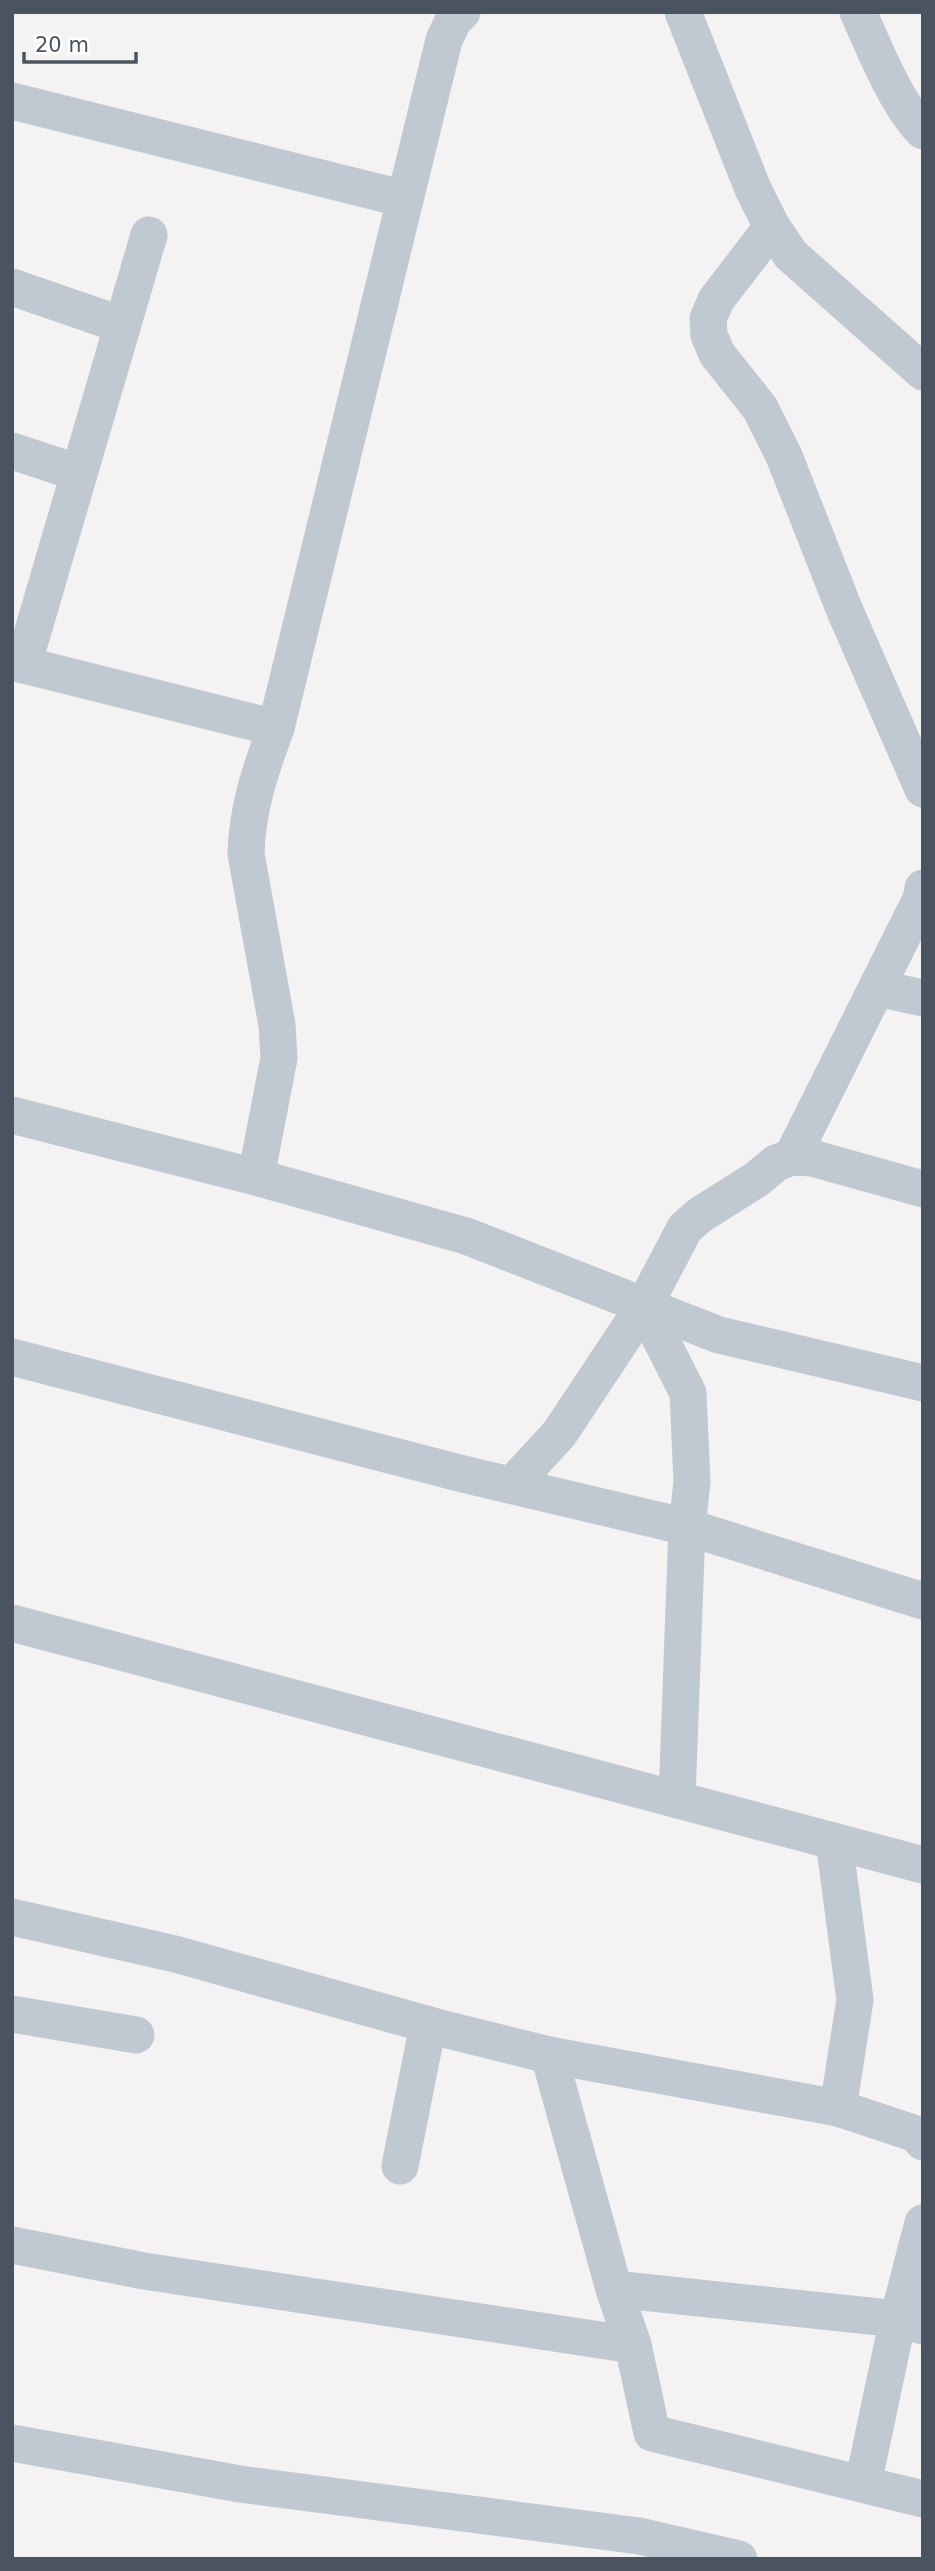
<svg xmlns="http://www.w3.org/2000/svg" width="935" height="2571" viewBox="0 0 935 2571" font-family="'DejaVu Sans',sans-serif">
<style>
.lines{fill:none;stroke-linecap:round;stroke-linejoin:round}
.street{stroke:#c0c8d1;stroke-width:37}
</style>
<rect width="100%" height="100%" fill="#f4f2f2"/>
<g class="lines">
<g class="street">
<path d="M683 12 753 189 772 227 791 255 923 372"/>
<path d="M858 12C874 47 896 104 923 131"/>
<path d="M12 101 405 199"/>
<path d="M772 227 716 300 708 319 709 335 717 354 760 408 784 456 845 611 923 789"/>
<path d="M12 287 122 325"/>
<path d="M12 451 79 473"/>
<path d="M12 662 276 728"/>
<path d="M23 665 149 235"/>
<path d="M877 988 923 998"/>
<path d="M12 1115 256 1177 466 1236 719 1335 923 1383"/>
<path d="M792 1157 921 899 923 888"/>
<path d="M256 1177 279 1058 277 1025 246 854C247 809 260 771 276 728L444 40 453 21 462 12"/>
<path d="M644 1306 688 1393 692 1482 687 1527 677 1799"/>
<path d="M12 1357 463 1474 687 1527 923 1601"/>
<path d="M512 1485 559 1434 644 1306 685 1228 700 1215 757 1179 776 1163 792 1157 812 1158 923 1189"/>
<path d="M12 1623 923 1865"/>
<path d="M834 1841 855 2000 838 2108"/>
<path d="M12 1917 175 1954 444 2029 549 2055 614 2289 633 2345 652 2433 923 2499"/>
<path d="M12 2014 136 2035"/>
<path d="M549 2055 838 2108 916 2134 923 2142"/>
<path d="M400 2166 428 2025"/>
<path d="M12 2245 144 2271 633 2345"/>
<path d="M614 2289 898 2319 923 2326"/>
<path d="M12 2443 240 2484 639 2536 739 2559"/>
<path d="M863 2484 898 2319 923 2223"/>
</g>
</g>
<rect width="935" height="2571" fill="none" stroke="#495460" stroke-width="28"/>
<path d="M24 52v10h112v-10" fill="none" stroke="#495460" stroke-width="3.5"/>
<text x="35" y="52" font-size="21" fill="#495460" stroke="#ffffff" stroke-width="5" paint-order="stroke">20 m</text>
</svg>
